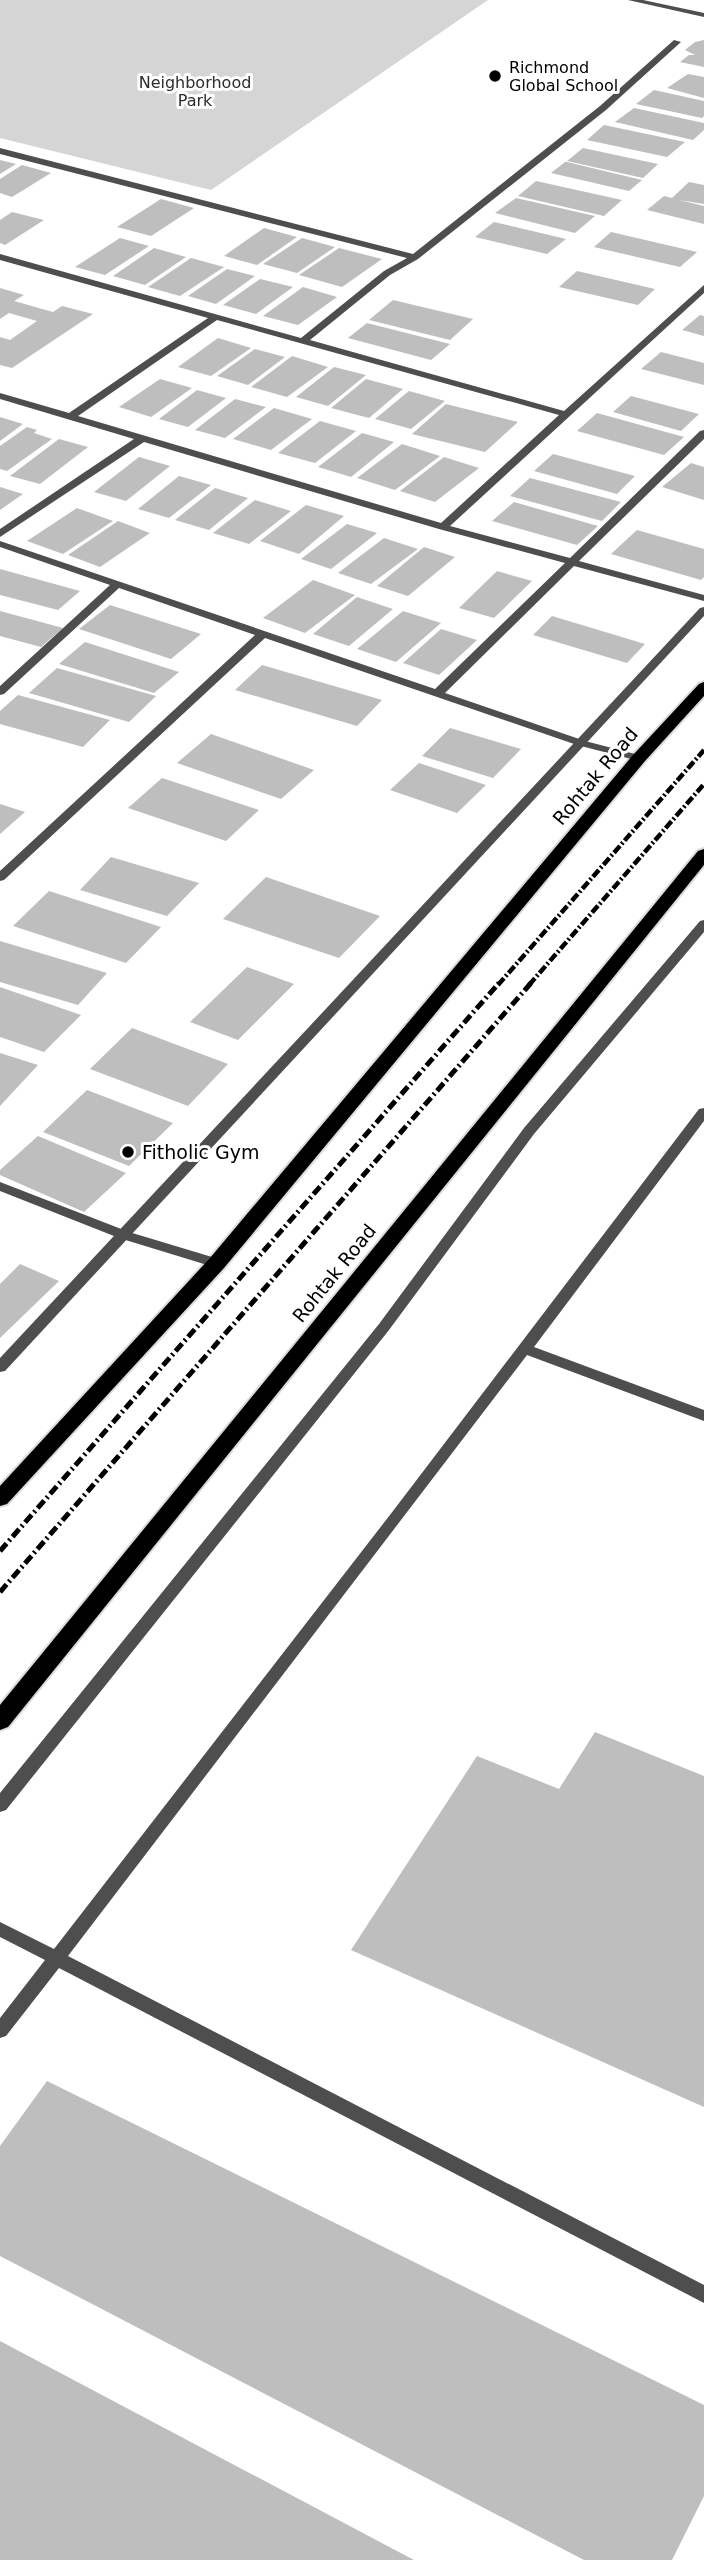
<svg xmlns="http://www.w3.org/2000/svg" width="704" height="2560" viewBox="0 0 704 2560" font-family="'DejaVu Sans',sans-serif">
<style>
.green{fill:#d5d5d5}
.building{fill:#bebebe}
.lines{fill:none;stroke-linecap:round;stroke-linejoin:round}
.trunk-casing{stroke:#dbdbdb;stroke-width:4}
.service{fill:#4e4e4e;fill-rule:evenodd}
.minor{fill:#4e4e4e;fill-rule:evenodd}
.tertiary{fill:#4e4e4e;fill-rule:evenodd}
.trunk{fill:#000;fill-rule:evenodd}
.rail-far1{stroke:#000;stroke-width:4.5;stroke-dasharray:9 2.5 2 2.5;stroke-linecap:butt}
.rail{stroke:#000;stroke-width:5;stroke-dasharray:10 3.5 2 3.5;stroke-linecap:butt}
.poi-dot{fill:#000;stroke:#fff;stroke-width:2.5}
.labels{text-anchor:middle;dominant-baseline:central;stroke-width:6;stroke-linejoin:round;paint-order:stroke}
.far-poi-label{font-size:16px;fill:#000;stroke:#fff;text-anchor:start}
.far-park-label{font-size:16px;fill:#2c2c2c;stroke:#fff}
.street-label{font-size:19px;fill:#000;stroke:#fff}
.poi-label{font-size:19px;fill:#000;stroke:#fff;text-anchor:start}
</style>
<rect width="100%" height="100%" fill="#fff"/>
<path class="green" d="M0 0H488L211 190 0 138Z"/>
<g class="building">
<path d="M704 40V67L680 62 689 55H695L685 50 695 42Z"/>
<path d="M688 74 704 77V98L667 88Z"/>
<path d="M654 90 704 101V116L702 118 636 104Z"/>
<path d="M634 108 704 123V130L693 140 615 122Z"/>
<path d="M604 125 685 142 667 157 587 140Z"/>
<path d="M583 148 658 164 643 178 567 161Z"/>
<path d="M0 160 16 164 0 174Z"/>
<path d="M565 162H567L642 180 629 191 551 173Z"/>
<path d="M22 165 51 173 12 197 0 193V179Z"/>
<path d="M536 181 622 200 604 216 518 196Z"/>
<path d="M689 182 704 185V204L679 200 704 206V224L647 210 664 196 672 198Z"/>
<path d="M516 198 595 216 575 233 495 213Z"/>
<path d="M161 199 194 208 151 236 117 227Z"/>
<path d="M12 212 44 220 5 245 0 243V220Z"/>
<path d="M494 222 566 239 547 254 475 237Z"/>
<path d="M264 228 297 237 257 265 224 256Z"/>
<path d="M611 232 697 252 680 267 594 247Z"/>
<path d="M120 238 149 246 105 275 75 267Z"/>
<path d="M302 238 335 247 297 273 263 264Z"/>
<path d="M154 248 186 257 145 285 113 276Z"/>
<path d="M339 248 382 259 342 287 299 275Z"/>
<path d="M191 258 224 267 180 296 148 287Z"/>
<path d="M227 269 255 276 216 304 188 296Z"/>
<path d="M577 271 655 289 638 305 559 287Z"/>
<path d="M260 279 293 287 256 314 223 305Z"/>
<path d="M303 287 337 297 298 325 263 316Z"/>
<path d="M0 288 24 295 14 301 53 312 62 306 93 314 12 368 0 365V337L10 340 37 321 9 313 0 319Z"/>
<path d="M393 300 473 319 450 340 369 320Z"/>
<path d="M700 315 704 316V336L682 330Z"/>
<path d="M367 323 450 344 431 360 348 338Z"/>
<path d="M218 338 251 348 211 376 178 367Z"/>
<path d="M255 349 285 357 248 385 217 376Z"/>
<path d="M661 352 704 363V385L641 369Z"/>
<path d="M292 356 328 367 287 397 251 387Z"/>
<path d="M334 367 366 375 328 406 296 397Z"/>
<path d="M160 379 192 388 151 417 119 407Z"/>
<path d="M366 379 403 389 369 418 331 408Z"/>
<path d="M197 390 226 398 188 427 159 419Z"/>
<path d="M409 391 445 401 411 429 375 419Z"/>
<path d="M631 396 699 414 681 431 613 412Z"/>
<path d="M235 399 266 407 225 438 195 430Z"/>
<path d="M446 404 518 422 485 452 412 434Z"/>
<path d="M274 408 312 419 271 450 233 439Z"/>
<path d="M597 413 684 437 664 455 577 431Z"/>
<path d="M0 417 23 424 0 441Z"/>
<path d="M320 421 356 431 315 463 278 453Z"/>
<path d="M27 427 37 430 34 433 52 439 7 471 0 469V446Z"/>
<path d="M362 433 394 442 351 477 318 467Z"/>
<path d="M59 439 88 447 40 484 10 476Z"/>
<path d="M402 444 440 456 395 490 357 478Z"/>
<path d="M553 454 635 476 617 494 534 471Z"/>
<path d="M139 457 170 466 126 501 94 492Z"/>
<path d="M444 457 479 468 435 502 400 491Z"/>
<path d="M691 463 704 467V500L662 487Z"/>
<path d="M179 476 211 485 169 518 138 509Z"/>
<path d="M530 478 621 502 602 521 510 496Z"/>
<path d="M0 487 23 494 0 510Z"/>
<path d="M215 488 248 498 209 530 175 520Z"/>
<path d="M255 500 291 511 249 544 213 533Z"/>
<path d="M514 502 598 526 577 545 492 521Z"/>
<path d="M306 505 344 516 299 554 260 541Z"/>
<path d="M77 508 113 521 63 554 27 541Z"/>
<path d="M118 521 150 533 100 567 68 555Z"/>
<path d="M347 524 377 533 331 569 301 559Z"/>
<path d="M637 530 704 549V577L701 580 611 554Z"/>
<path d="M384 538 418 549 371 584 338 573Z"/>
<path d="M424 547 455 557 408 596 377 586Z"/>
<path d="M0 569 80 591 58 610 0 595Z"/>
<path d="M497 571 532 581 494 618 459 608Z"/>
<path d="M313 580 355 595 305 633 263 618Z"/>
<path d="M357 597 393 609 349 646 313 634Z"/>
<path d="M110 605 201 634 171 659 79 629Z"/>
<path d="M0 611 63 628 41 647 0 636Z"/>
<path d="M403 611 441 623 396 662 357 649Z"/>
<path d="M552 616 645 644 627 663 533 635Z"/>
<path d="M441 629 477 640 439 675 403 663Z"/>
<path d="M85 642 179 672 154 693 59 664Z"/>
<path d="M262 665 382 700 357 726 235 690Z"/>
<path d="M57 668 156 696 129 722 29 693Z"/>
<path d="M18 695 110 720 83 747 0 724V711Z"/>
<path d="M450 728 521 749 493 778 422 756Z"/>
<path d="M211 734 314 770 281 799 177 763Z"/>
<path d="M419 763 486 785 457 813 390 790Z"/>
<path d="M162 778 259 810 226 841 128 808Z"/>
<path d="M0 804 25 812 0 834Z"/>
<path d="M111 857 199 883 167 916 80 890Z"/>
<path d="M266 877 380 916 339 958 223 919Z"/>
<path d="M49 891 161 927 126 963 13 926Z"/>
<path d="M0 941 107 973 78 1005 0 982Z"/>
<path d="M247 967 294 984 238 1040 190 1022Z"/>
<path d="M0 987 81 1015 44 1052 0 1037Z"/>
<path d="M132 1028 228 1064 188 1106 90 1069Z"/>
<path d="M0 1053 38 1065 0 1106Z"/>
<path d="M87 1090 173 1123 129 1166 43 1132Z"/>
<path d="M38 1136 126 1173 84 1212 0 1175V1170Z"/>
<path d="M20 1264 59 1281 0 1338V1284Z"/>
<path d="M595 1732 704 1776V2107L351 1950 477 1756 559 1789Z"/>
<path d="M47 2081 704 2405V2496L672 2560H584L0 2256V2146Z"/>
<path d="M0 2341 414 2560H0Z"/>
</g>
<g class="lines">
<defs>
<g id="trunk">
<path d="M704 682V696L645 761 224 1268 7 1504 0 1506V1486L210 1258 633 755 699 684Z"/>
<path d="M704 849V865L8 1727 0 1730V1705L698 851Z"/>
</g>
</defs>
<use href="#trunk" class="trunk-casing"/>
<g class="service">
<path d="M704 607V616L5 1371 0 1372V1358L700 608Z"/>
<path d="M704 1108V1121L534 1347 704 1410V1421L527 1355 68 1956 704 2285V2303L59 1968 6 2036 0 2038V2018L45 1960 0 1937V1922L54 1949 393 1511 699 1109Z"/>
</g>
<g class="minor">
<path d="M674 40 681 42 606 110 418 259 390 275 310 340 564 411 704 285V293L450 526 570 558 700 431 704 430V439L579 561 704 595V601L574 566 445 693 585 741 643 756V760L639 761 577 745 265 638 4 880 0 881V871L255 635 119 588 4 694 0 695V686L110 585 0 547V541L435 689 565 563 439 529 144 442 0 537V529L134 439 0 399V393L69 413 208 318 0 260V254L301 338 384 271 407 258 0 154V148L413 254 600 106ZM217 320 559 415 441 523 78 416Z"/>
<path d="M0 1182 129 1232 222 1260 224 1263 217 1268 119 1238 0 1191Z"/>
</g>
<g class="tertiary">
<path d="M628 0H643L704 13V17Z"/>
<path d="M704 920V932L534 1134 389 1330 6 1810 0 1812V1793L379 1324 524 1128 700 921Z"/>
</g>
<use href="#trunk" class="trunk"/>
<g class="rail-far1">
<path d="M498 985 704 750"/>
<path d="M529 985 704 784"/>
</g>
<g class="rail">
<path d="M0 1551 499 983"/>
<path d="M0 1592 531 983"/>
</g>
</g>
<g class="poi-dot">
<circle cx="495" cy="76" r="7"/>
<circle cx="128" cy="1152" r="7"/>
</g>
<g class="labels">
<g class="far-poi-label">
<text x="509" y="67">Richmond<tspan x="509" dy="18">Global School</tspan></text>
</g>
<g class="far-park-label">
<text x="195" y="82">Neighborhood<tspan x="195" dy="18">Park</tspan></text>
</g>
<g class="street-label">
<text transform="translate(595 776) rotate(-50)">Rohtak Road</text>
<text transform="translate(334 1273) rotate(-51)">Rohtak Road</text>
</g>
<g class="poi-label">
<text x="142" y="1152">Fitholic Gym</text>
</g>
</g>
</svg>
